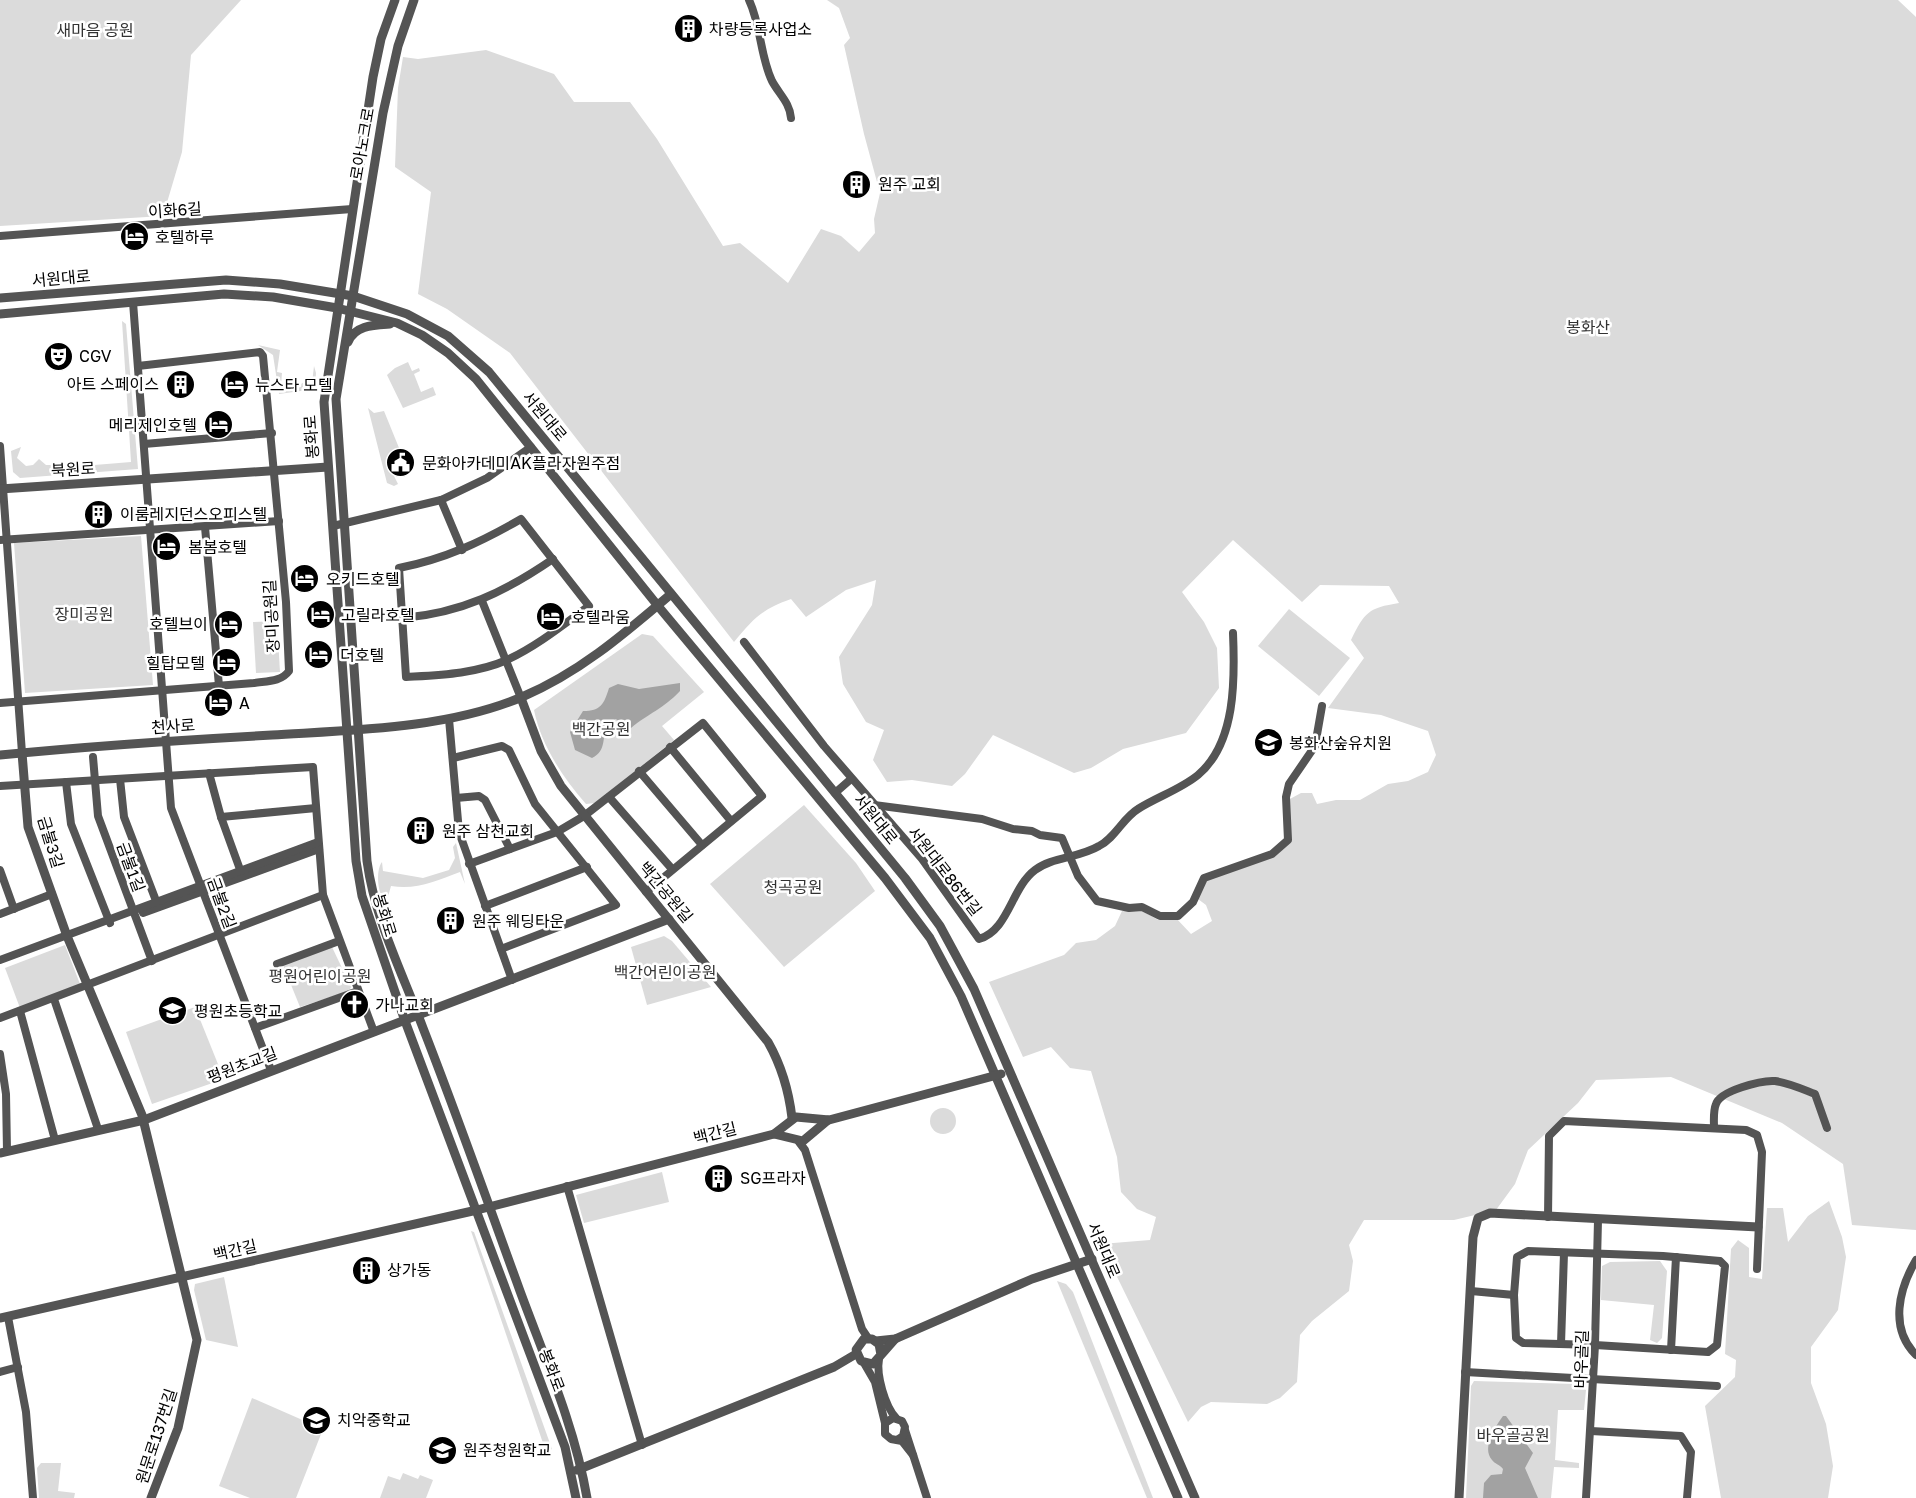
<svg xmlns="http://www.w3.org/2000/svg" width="1916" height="1498" viewBox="0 0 1916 1498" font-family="'Golos Text','Noto Sans KR',sans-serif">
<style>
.green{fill:#dbdbdb}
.water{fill:#a2a2a2}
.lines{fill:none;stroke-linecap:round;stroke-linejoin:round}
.minor{stroke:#545454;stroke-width:8}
.tertiary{stroke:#545454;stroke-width:9}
.labels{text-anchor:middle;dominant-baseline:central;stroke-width:5;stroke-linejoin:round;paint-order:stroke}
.poi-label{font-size:16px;fill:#000;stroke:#fff;text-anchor:start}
.park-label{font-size:16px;fill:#323232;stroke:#fff}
.street-label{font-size:16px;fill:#000;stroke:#fff}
</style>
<rect width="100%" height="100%" fill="#fff"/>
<g class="green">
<path d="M0 0H241L191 55 182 152 163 216 0 226Z"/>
<path d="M827 0H1898L1916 17V1230L1852 1225 1843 1164 1782 1123 1671 1077 1596 1080 1578 1103 1528 1150 1515 1184 1496 1210 1454 1220H1364L1349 1245 1353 1261 1349 1291 1312 1321 1300 1335 1297 1382 1280 1398 1267 1404 1211 1402 1201 1407 1188 1422 1101 1244 1150 1240 1156 1217 1137 1209 1121 1192 1117 1157 1091 1071 1070 1068 1051 1047 1023 1057 989 982 1064 955 1076 943 1096 940 1115 926 1122 911 1141 910 1158 920 1175 917 1191 934 1212 921 1206 905 1194 896 1206 879 1257 862 1287 843 1288 800 1301 793H1312L1317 804 1336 800H1360L1388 784 1408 781 1428 772 1436 755 1428 731 1381 715 1328 708 1364 658 1351 640C1365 612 1368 608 1399 603L1389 586 1320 585 1302 602 1233 540 1182 592 1204 622 1217 648 1219 688 1186 733 1123 749 1091 768 1074 773 993 735 965 774 952 786 912 780 887 782 873 760 884 730 866 722 843 684 839 657 872 605 876 580 846 590 806 617 791 599C762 609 753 619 734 642L510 353 447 309 418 294 431 192 395 167 398 88 403 57 418 59 486 50 554 74 574 102H630L657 139 723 246 740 243 788 283 821 229 841 236 859 252 875 233 874 219 880 193 864 134 844 45 850 38 839 8Z"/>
<path d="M122 321 126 324 138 469 20 478 13 472 11 451 21 447 17 458 26 466 33 465 39 459 46 465H57L58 468 131 462Z"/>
<path d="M258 345 280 350 277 372 282 373 281 385 295 388 304 382 312 383 314 366 316 373 315 389 279 394 273 355Z"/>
<path d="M408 362 412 371 419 368 420 371 414 374 421 392 433 387 436 395 403 408 387 375 395 368Z"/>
<path d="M368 408 374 413 384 411 408 470 394 476 398 484 394 486 387 483Z"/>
<path d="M141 536 153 685 25 693 14 543Z"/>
<path d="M1289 609 1350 658 1319 696 1258 646Z"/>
<path d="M277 621 280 672 256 673 253 622Z"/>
<path d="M642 634 653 636 704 692 662 726 674 740 595 803 586 804C563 778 541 745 534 710Z"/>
<path d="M804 805 856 863 875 891 784 967 710 884Z"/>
<path d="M456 843 465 884 460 872C436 881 417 890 391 886L386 904C378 896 375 871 382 862L383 871 423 878 449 870 455 858 453 847Z"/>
<path d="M664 936 672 941 711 987 647 1005 631 947Z"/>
<path d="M65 945 80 984 20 1008 5 968Z"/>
<path d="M332 947 351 987 349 991 300 1007 283 965Z"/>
<path d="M195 1007 224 1079 152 1104 126 1032Z"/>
<circle cx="943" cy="1121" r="13"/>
<path d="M662 1172 669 1202 584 1223 576 1195Z"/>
<path d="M1829 1201 1842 1237 1846 1257 1838 1310 1811 1347V1383L1826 1424 1833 1466 1828 1498H1721L1705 1406 1735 1377 1736 1360 1725 1354 1731 1249 1738 1240 1749 1248V1277L1762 1279 1767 1208H1783L1788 1242 1808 1216Z"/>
<path d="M471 1231 474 1232 552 1449 546 1452Z"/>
<path d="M1660 1261 1667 1271 1662 1338 1657 1343 1650 1340 1654 1305 1601 1300 1602 1266 1610 1262Z"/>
<path d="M224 1277 238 1347 206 1340 194 1290 195 1284Z"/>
<path d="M1057 1281 1066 1284 1073 1292 1153 1498H1147Z"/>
<path d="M1474 1381 1575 1384 1586 1390 1584 1410H1558L1555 1460 1579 1463V1468L1554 1467 1551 1498H1466L1471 1386Z"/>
<path d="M252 1398 323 1429 296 1498H250L219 1486Z"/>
<path d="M41 1463H61L58 1491 75 1493 74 1498H39L37 1468Z"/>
<path d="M403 1473 418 1479 420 1475 433 1480 426 1498H380L388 1476 400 1480Z"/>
</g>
<g class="water">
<path d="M680 683V691C663 709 649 713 631 728L624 727 616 719 608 722C601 736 608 750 592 758L575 750 570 732 583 711C601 711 604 704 609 688L618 684 639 689Z"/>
<path d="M1503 1416H1506L1533 1453 1525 1468 1538 1498H1483L1484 1483 1491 1475 1502 1474 1503 1469C1499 1464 1495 1464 1492 1460 1481 1447 1496 1426 1503 1416Z"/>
</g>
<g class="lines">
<g class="minor">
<path d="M749 0C761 25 760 56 772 81 779 94 790 103 791 118"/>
<path d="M0 236 352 209"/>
<path d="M133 302 171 808 271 1070"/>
<path d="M144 444 272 433"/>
<path d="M0 446 22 753"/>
<path d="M441 500 462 550"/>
<path d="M521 519 589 606C563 625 537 646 507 660 475 674 439 675 406 677L399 568C445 559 481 542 521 519Z"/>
<path d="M333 526 441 500 487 478 531 447"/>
<path d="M205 527 219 686"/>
<path d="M0 540 279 521"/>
<path d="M482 601 521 698"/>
<path d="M403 618C461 613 505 592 553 559"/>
<path d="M744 642 824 746 922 859 979 939C1009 930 1011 888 1035 870 1052 857 1079 858 1099 846 1115 838 1123 818 1138 809 1157 797 1181 789 1198 775 1236 743 1235 679 1233 633"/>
<path d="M0 703 254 683C267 681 281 682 289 671L286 602 263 356 260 352 138 366"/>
<path d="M449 719 459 832 512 980"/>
<path d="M670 747 731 821"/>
<path d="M93 757 98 816 152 961"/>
<path d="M453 758 502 746 509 750 535 804 616 905 501 949"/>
<path d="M639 771 702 845"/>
<path d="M209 773 221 817 242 875"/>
<path d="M120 779 124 817 158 906"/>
<path d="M66 782 71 824 110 923"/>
<path d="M0 786 313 767 323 895 374 1032"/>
<path d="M835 793 851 779"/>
<path d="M609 797 672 869"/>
<path d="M456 798 479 796 485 800 510 849"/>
<path d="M874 805 982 819 1013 829 1032 831 1040 835 1062 838 1078 876 1097 901 1129 908 1142 907 1160 916H1178L1193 902 1204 878 1272 854 1288 840 1286 797 1289 784 1315 746 1322 706"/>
<path d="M221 817 316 808"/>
<path d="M469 864 557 832 584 816 703 723 762 796 646 892"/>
<path d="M0 870 14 909"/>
<path d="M485 906 587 867"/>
<path d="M143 913 319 849"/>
<path d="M0 914 52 894"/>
<path d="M0 960 318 842"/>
<path d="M277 964 339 941"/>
<path d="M54 999 98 1129"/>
<path d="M20 1011 55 1140"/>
<path d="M0 1018 323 895"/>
<path d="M255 1028 358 991"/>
<path d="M0 1054 6 1094 7 1151"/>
<path d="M1714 1128C1714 1121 1713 1111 1716 1104 1720 1091 1761 1080 1775 1081 1789 1083 1802 1089 1815 1094L1827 1128"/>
<path d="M799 1142 805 1150 862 1329 868 1338"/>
<path d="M567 1186 642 1445"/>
<path d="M1548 1217 1549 1136 1564 1121 1746 1130 1757 1135 1762 1152 1757 1269"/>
<path d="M1528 1251 1663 1256 1720 1261 1725 1266 1717 1345 1708 1352 1595 1345 1523 1343 1516 1338 1514 1295 1517 1257Z"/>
<path d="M1916 1260C1899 1289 1889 1328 1916 1355"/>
<path d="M1471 1291 1514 1295"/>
<path d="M8 1317 26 1412 33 1498"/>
<path d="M1561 1344 1564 1253"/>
<path d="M1671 1350 1676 1257"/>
<path d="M879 1359C876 1375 885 1406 896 1418"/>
<path d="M864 1363 875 1382 885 1423"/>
<path d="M0 1372 18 1367"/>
<path d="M1465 1372 1717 1386"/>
<path d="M905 1430 927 1498"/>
<path d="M1591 1431 1681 1436 1691 1452 1687 1498"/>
<path d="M897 1440 903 1436 905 1427 902 1421 893 1418 885 1423V1434L891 1439 902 1441 913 1455"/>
<path d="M1586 1498 1595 1345 1598 1220"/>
</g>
<g class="tertiary">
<path d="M395 0 381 39 373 77 324 402 356 861 362 896 405 1021 565 1447 576 1498"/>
<path d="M414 0 398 46 383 113 336 399 367 861C375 920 402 972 423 1028 457 1115 488 1203 520 1291 545 1359 575 1427 587 1498"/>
<path d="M0 298 226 280 280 284 353 296 407 314 448 336 489 372 905 878 940 926 974 989 1195 1498"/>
<path d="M0 314 224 294 273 297 337 308 397 323 422 335 448 353 476 379 658 606 885 878 930 938 961 996 1178 1498"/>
<path d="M348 342C355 325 374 325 390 324"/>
<path d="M0 489 328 467"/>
<path d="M521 698 541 751 561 786 768 1042C781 1065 789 1092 792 1118"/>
<path d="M22 753 28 827 67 936 142 1115 197 1340 178 1428 151 1498"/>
<path d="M0 755C90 746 181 740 272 735 353 730 447 729 522 697 579 673 624 634 671 594"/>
<path d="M774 1134 803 1141 828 1120"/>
<path d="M0 1153 144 1120 669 919"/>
<path d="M0 1318 477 1210 774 1134 796 1117 829 1120 1001 1074"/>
<path d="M876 1341 895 1339 1032 1279 1092 1259"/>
<path d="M881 1355 879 1344 872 1339H864L856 1350 861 1361 873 1364 895 1339"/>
<path d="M577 1470 834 1367 856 1354"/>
<path d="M1459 1498 1473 1237 1478 1218 1490 1213 1758 1227"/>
</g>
</g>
<defs>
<symbol id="building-disc" viewBox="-11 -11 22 22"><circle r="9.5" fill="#000" stroke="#fff"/><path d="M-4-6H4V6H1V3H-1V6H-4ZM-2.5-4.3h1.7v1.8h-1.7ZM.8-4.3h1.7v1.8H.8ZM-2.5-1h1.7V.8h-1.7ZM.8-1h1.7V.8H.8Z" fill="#fff"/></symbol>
<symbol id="hotel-disc" viewBox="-11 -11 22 22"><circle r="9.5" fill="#000" stroke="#fff"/><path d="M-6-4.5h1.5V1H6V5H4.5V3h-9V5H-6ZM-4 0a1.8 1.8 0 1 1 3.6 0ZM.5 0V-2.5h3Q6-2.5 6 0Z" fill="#fff"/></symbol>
<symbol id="theatre-disc" viewBox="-11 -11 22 22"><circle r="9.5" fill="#000" stroke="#fff"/><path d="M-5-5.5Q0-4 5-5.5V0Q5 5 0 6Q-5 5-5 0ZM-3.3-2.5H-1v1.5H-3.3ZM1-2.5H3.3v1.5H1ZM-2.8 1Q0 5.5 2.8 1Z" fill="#fff"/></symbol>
<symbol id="civic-disc" viewBox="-11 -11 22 22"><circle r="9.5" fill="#000" stroke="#fff"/><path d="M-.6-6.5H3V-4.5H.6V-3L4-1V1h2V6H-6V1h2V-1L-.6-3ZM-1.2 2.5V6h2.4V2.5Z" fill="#fff"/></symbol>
<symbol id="school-disc" viewBox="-11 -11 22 22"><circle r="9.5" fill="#000" stroke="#fff"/><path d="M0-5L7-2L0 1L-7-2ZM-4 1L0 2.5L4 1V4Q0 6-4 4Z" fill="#fff"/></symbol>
<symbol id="church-disc" viewBox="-11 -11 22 22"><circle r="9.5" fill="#000" stroke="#fff"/><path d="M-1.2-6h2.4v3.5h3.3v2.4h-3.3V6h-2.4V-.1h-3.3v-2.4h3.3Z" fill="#fff"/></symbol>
</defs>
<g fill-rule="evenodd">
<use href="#building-disc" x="672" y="12" width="33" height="33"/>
<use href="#building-disc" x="840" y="168" width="33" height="33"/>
<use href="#hotel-disc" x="118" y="220" width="33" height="33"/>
<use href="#theatre-disc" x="42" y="340" width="33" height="33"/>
<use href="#building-disc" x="164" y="368" width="33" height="33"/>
<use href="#hotel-disc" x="218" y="368" width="33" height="33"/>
<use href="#hotel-disc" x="202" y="408" width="33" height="33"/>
<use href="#civic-disc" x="384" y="446" width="33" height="33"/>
<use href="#building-disc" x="82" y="498" width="33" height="33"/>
<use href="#hotel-disc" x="150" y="530" width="33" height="33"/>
<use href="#hotel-disc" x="288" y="562" width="33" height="33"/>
<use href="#hotel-disc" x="304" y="598" width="33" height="33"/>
<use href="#hotel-disc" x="534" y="600" width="33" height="33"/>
<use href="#hotel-disc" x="212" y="608" width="33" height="33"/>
<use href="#hotel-disc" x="302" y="638" width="33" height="33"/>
<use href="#hotel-disc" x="210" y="646" width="33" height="33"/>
<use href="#hotel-disc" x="202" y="686" width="33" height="33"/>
<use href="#school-disc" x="1252" y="726" width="33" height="33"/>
<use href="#building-disc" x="404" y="814" width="33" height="33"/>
<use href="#building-disc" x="434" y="904" width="33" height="33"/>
<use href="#church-disc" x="338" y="988" width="33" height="33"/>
<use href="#school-disc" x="156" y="994" width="33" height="33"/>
<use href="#building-disc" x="702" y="1162" width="33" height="33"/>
<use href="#building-disc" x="350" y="1254" width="33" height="33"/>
<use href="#school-disc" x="300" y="1404" width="33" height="33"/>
<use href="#school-disc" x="426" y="1434" width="33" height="33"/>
</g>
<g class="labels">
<g class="poi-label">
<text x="709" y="29">차량등록사업소</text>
<text x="878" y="184">원주 교회</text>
<text x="155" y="237">호텔하루</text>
<text x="79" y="356">CGV</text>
<text x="159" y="384" text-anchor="end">아트 스페이스</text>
<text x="255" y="385">뉴스타 모텔</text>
<text x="197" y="425" text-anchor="end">메리제인호텔</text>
<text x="422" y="463">문화아카데미AK플라자원주점</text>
<text x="120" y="514">이룸레지던스오피스텔</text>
<text x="188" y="547">봄봄호텔</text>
<text x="326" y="579">오키드호텔</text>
<text x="341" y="615">고릴라호텔</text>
<text x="571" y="617">호텔라움</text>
<text x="208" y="624" text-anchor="end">호텔브이</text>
<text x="340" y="655">더호텔</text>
<text x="205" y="663" text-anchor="end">힐탑모텔</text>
<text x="239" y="703">A</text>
<text x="1289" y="743">봉화산숲유치원</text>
<text x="442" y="831">원주 삼천교회</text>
<text x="472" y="921">원주 웨딩타운</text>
<text x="375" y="1005">가나교회</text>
<text x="194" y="1011">평원초등학교</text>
<text x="740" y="1178">SG프라자</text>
<text x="387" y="1270">상가동</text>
<text x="337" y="1420">치악중학교</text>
<text x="463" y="1450">원주청원학교</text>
</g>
<g class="park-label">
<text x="95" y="30">새마음 공원</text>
<text x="1588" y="327">봉화산</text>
<text x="84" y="614">장미공원</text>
<text x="601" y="729">백간공원</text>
<text x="793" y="887">청곡공원</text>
<text x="665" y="972">백간어린이공원</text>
<text x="320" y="976">평원어린이공원</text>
<text x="1513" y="1435">바우골공원</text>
</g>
<g class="street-label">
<text transform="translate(362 144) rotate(-80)">로아노크로</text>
<text transform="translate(175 210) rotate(-4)">이화6길</text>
<text transform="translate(61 278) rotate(-5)">서원대로</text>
<text transform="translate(545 416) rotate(50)">서원대로</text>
<text transform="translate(311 437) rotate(-94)">봉화로</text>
<text transform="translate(73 469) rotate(-3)">북원로</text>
<text transform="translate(271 616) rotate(-93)">장미공원길</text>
<text transform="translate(173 726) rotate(-4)">천사로</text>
<text transform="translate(876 819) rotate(51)">서원대로</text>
<text transform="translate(51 842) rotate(73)">금불3길</text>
<text transform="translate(131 867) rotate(70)">금불1길</text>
<text transform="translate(945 871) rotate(52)">서원대로86번길</text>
<text transform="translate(666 892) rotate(50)">백간공원길</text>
<text transform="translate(222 903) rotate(70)">금불2길</text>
<text transform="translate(385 915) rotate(73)">봉화로</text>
<text transform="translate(242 1065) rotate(-21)">평원초교길</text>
<text transform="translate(715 1133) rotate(-14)">백간길</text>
<text transform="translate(235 1250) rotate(-13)">백간길</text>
<text transform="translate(1104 1250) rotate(67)">서원대로</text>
<text transform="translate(1581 1359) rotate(-88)">바우골길</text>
<text transform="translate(552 1370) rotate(69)">봉화로</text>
<text transform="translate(156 1436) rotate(-72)">원문로137번길</text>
</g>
</g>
</svg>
